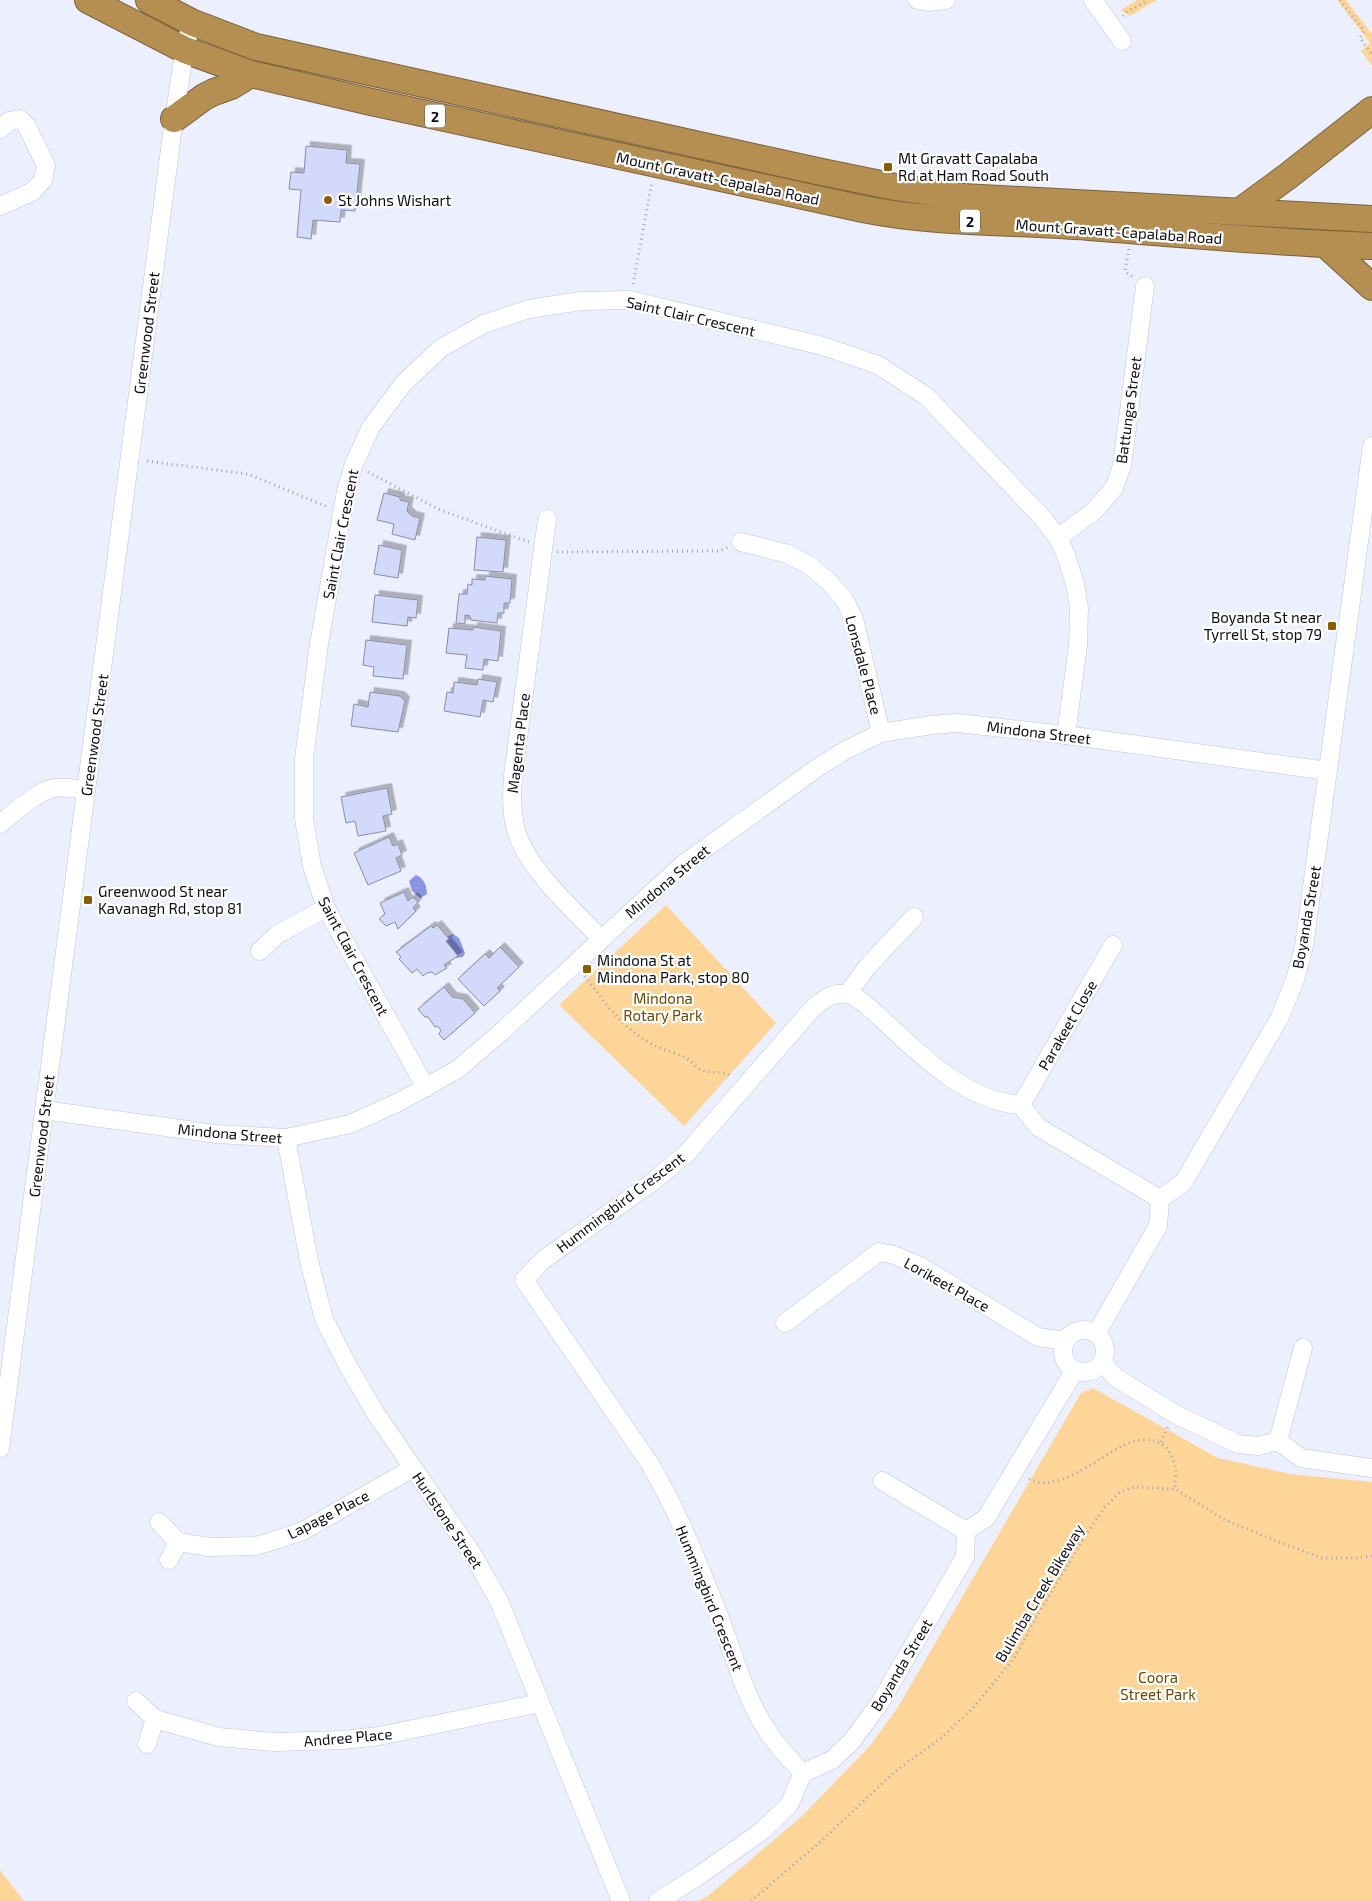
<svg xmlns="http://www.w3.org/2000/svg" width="1372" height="1901" viewBox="0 0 1372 1901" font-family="'Exo 2',sans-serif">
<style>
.green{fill:#fdd598}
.water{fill:#8995e2}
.building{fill:#d2d9fa;stroke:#898d9e;filter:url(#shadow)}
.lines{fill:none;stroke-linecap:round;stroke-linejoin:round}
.minor-casing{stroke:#c1c5d7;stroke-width:19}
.highway-casing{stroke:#7a623c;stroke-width:28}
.path{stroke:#a2a4b0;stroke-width:3;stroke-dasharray:1 4;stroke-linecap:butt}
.minor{stroke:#fff;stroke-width:18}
.highway{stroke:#b58f52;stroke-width:26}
.poi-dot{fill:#895d00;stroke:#fff;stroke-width:2}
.labels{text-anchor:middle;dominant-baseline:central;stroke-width:4.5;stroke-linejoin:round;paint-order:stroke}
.shield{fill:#fff;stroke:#55565a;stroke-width:1}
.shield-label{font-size:14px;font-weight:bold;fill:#0c0d13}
.poi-label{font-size:15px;fill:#0c0d13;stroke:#fff;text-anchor:start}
.street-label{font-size:15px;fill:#0c0d13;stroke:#fff}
.park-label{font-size:15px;fill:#6a4906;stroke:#fff}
</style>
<defs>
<filter id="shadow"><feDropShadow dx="4.5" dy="-4.5" stdDeviation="0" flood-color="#0004"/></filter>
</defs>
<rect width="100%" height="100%" fill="#eceffe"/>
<g class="green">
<path d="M1137 0H1157L1130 16 1121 10Z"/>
<path d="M1337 0H1346L1372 34V66L1361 51 1370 43Z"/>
<path d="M666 905 776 1023 684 1126 559 1005Z"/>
<path d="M1093 1388 1218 1458 1291 1474 1372 1482V1901H698L708 1896 802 1816 869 1747 898 1707 1081 1393Z"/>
<path d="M0 1870 24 1901H0Z"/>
</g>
<g class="water">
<path d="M416 875C425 879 426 885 427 894L420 898 412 891 409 881Z"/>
<path d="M453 934 459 938 465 953 463 957 455 958 446 942 447 937Z"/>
</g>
<g class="building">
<path d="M306 146 347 150 346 163 360 164 355 211 341 210 340 222 313 220 311 239 297 237 301 190 289 189 291 172 304 173Z"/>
<path d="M384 493 400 497V500L409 502 407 511 412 516 420 518 415 540 392 534 394 524 377 520Z"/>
<path d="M477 537 506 540 503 572 474 570Z"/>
<path d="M379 545 402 550 398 578 374 574Z"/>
<path d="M485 576 512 579 510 603H504V613H498L497 623 471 620 470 616 465 615V624L456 623 459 594H467L468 584 472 585V579L485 580Z"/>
<path d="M375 595 418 600 416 618 408 617 407 626 372 622Z"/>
<path d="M473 627 501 631 498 661 484 659 483 670 465 668 467 655 446 653 449 628 473 630Z"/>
<path d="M366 640 407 645 403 679 373 676 374 667 363 665Z"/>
<path d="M478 679 497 682 493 702 483 700 480 717 444 711 447 692 453 693 454 682 477 685Z"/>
<path d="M370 692 400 696 405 701 398 732 351 726 354 704 368 707Z"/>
<path d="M387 788 392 814 383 816 386 831 358 836 355 821 346 823 341 797Z"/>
<path d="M389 837 393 846 398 844 402 855 396 858 401 871 368 885 354 853Z"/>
<path d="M404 892 408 901 413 897 418 902 413 908 416 911 398 929 395 922 386 926 379 919 385 914 380 903Z"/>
<path d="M437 925 449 939 446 941 458 956 444 965 447 968 435 975 432 972 427 973 423 976 417 969 412 973 399 959 401 957 396 952 431 926 433 928Z"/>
<path d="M500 947 519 967 497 988 500 991 484 1006 458 979 485 954 489 958Z"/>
<path d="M444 987 452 997 463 999 475 1013 444 1040 439 1034 441 1030 437 1026 435 1027 428 1017H425L418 1009Z"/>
</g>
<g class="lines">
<defs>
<g id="minor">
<path d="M917 0 928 2 946 0"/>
<path d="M1093 0 1122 41"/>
<path d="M0 129 9 121 20 119 27 126 46 166 43 180 32 192 0 206"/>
<path d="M547 519 513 776C512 793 511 809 515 826 524 867 573 909 601 939"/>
<path d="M1058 538 1095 510 1114 488 1122 466 1145 286"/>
<path d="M741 542 788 554 810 566 828 581 844 599 854 619 881 733"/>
<path d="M0 824C14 813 38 790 55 788 65 786 76 789 86 790"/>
<path d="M260 951 278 934 326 908"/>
<path d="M848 993 868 966 914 917"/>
<path d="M426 1088 326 908 312 866 304 819V758L319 644 346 491 354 464 371 427 403 384 441 348 484 324 529 309 581 301 630 300 823 346 878 365 926 396 1041 516 1058 538 1066 555 1075 584 1079 608 1078 645 1066 735"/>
<path d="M1021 1105 1113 945"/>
<path d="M44 1110 216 1134 286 1138 350 1124 399 1102 458 1069 499 1034 682 865 817 768 844 751 881 733 932 725 957 723 1066 735 1328 771"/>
<path d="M286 1138 309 1261 324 1319 349 1368 376 1414 473 1555 499 1601 621 1901"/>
<path d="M785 1323 879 1252 894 1255 920 1266 1038 1337 1066 1341"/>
<circle cx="1084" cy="1351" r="21"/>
<path d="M1096 1334 1158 1226 1160 1199 1183 1183 1279 1019 1295 980 1304 946 1372 446"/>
<path d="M1102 1362 1115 1377 1175 1414 1238 1444 1258 1446 1278 1441 1301 1458 1372 1468"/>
<path d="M1278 1441 1303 1348"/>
<path d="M0 1448 174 119 183 60 191 22"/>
<path d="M882 1481 966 1531"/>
<path d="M159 1522 178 1542 169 1560"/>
<path d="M178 1542 209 1547 256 1546 301 1532 413 1468"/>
<path d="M136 1701 155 1719 147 1744"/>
<path d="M155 1719 219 1737 274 1742 344 1740 379 1736 540 1703"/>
<path d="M803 1773C790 1760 778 1747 768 1732 745 1698 734 1655 719 1616 699 1565 678 1512 650 1464L524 1280 543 1260 651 1183 686 1154 813 1008C824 999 831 992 847 994 858 995 877 1015 886 1023 922 1057 969 1102 1021 1105L1038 1127 1160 1199"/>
<path d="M658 1901 700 1875 762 1831 789 1805 803 1773 832 1760 851 1742 879 1704 965 1557 966 1531 986 1518 1075 1370"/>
</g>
<g id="highway">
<path d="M88 0 185 50 251 74 367 101 863 209C938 224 1014 221 1089 227 1184 234 1277 243 1372 246"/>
<path d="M149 0 191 22 256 47 817 171 895 187 963 197 1372 219"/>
<path d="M174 119 204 97 214 92 231 86 251 74"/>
<path d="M1239 212 1288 176 1372 110"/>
<path d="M1326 245 1372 287"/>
</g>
</defs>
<use href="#minor" class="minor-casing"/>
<use href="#highway" class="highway-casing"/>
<g class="path">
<path d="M1340 0 1364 31 1360 38 1372 55"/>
<path d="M1123 16 1127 12 1148 0"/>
<path d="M1129 249 1125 271 1133 277"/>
<path d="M633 284 652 182"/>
<path d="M147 461 248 474 328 507"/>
<path d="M368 472 440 510 529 542"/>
<path d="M557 552 719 551 728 547"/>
<path d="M585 976C604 1002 622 1028 652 1044 662 1050 673 1052 684 1057 690 1060 694 1065 699 1069 710 1075 722 1069 732 1077"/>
<path d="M1161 1442 1168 1427"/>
<path d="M1029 1479C1056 1495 1101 1456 1124 1445 1145 1436 1166 1437 1174 1462 1177 1470 1175 1480 1175 1489"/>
<path d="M751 1901 818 1844 898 1769 941 1738 973 1708 1015 1657 1037 1616 1087 1533 1105 1507 1120 1492 1134 1487 1175 1489 1225 1520 1289 1546 1322 1558H1354L1372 1556"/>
</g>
<use href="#minor" class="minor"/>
<use href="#highway" class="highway"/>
</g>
<g class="poi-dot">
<rect x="883" y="162" width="10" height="10" rx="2.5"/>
<circle cx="328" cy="200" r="5"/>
<rect x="1327" y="621" width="10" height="10" rx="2.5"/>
<rect x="83" y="895" width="10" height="10" rx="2.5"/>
<rect x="582" y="964" width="10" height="10" rx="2.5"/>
</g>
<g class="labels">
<g class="shield">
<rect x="425" y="104.5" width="20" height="23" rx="4"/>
<rect x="960" y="209.5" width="20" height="23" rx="4"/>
</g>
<g class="shield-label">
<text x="435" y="116">2</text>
<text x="970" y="221">2</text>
</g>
<g class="poi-label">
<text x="898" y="158">Mt Gravatt Capalaba<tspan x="898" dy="17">Rd at Ham Road South</tspan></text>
<text x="338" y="200">St Johns Wishart</text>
<text x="1322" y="617" text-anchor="end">Boyanda St near<tspan x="1322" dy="17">Tyrrell St, stop 79</tspan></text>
<text x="98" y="891">Greenwood St near<tspan x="98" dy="17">Kavanagh Rd, stop 81</tspan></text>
<text x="597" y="960">Mindona St at<tspan x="597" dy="17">Mindona Park, stop 80</tspan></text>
</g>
<g class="street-label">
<text transform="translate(718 178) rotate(12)">Mount Gravatt-Capalaba Road</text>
<text transform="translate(1119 231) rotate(4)">Mount Gravatt-Capalaba Road</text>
<text transform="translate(691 316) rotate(13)">Saint Clair Crescent</text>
<text transform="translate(146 333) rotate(-83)">Greenwood Street</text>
<text transform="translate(1128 410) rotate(-82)">Battunga Street</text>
<text transform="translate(340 534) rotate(-79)">Saint Clair Crescent</text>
<text transform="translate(864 665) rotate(75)">Lonsdale Place</text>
<text transform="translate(1039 732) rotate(7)">Mindona Street</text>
<text transform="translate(94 735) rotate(-82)">Greenwood Street</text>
<text transform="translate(518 743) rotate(-83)">Magenta Place</text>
<text transform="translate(667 881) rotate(-40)">Mindona Street</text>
<text transform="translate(1306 917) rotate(-80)">Boyanda Street</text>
<text transform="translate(354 956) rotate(62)">Saint Clair Crescent</text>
<text transform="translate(1067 1025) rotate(-60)">Parakeet Close</text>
<text transform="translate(230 1133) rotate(5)">Mindona Street</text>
<text transform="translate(41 1136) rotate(-83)">Greenwood Street</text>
<text transform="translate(620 1202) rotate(-37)">Hummingbird Crescent</text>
<text transform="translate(947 1284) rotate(29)">Lorikeet Place</text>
<text transform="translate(328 1514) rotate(-27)">Lapage Place</text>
<text transform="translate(448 1520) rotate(56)">Hurlstone Street</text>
<text transform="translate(1039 1593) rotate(-59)">Bulimba Creek Bikeway</text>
<text transform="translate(710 1598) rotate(68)">Hummingbird Crescent</text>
<text transform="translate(901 1665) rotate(-59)">Boyanda Street</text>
<text transform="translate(348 1737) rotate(-5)">Andree Place</text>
</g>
<g class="park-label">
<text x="663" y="998">Mindona<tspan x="663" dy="17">Rotary Park</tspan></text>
<text x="1158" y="1677">Coora<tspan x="1158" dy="17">Street Park</tspan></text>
</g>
</g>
</svg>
